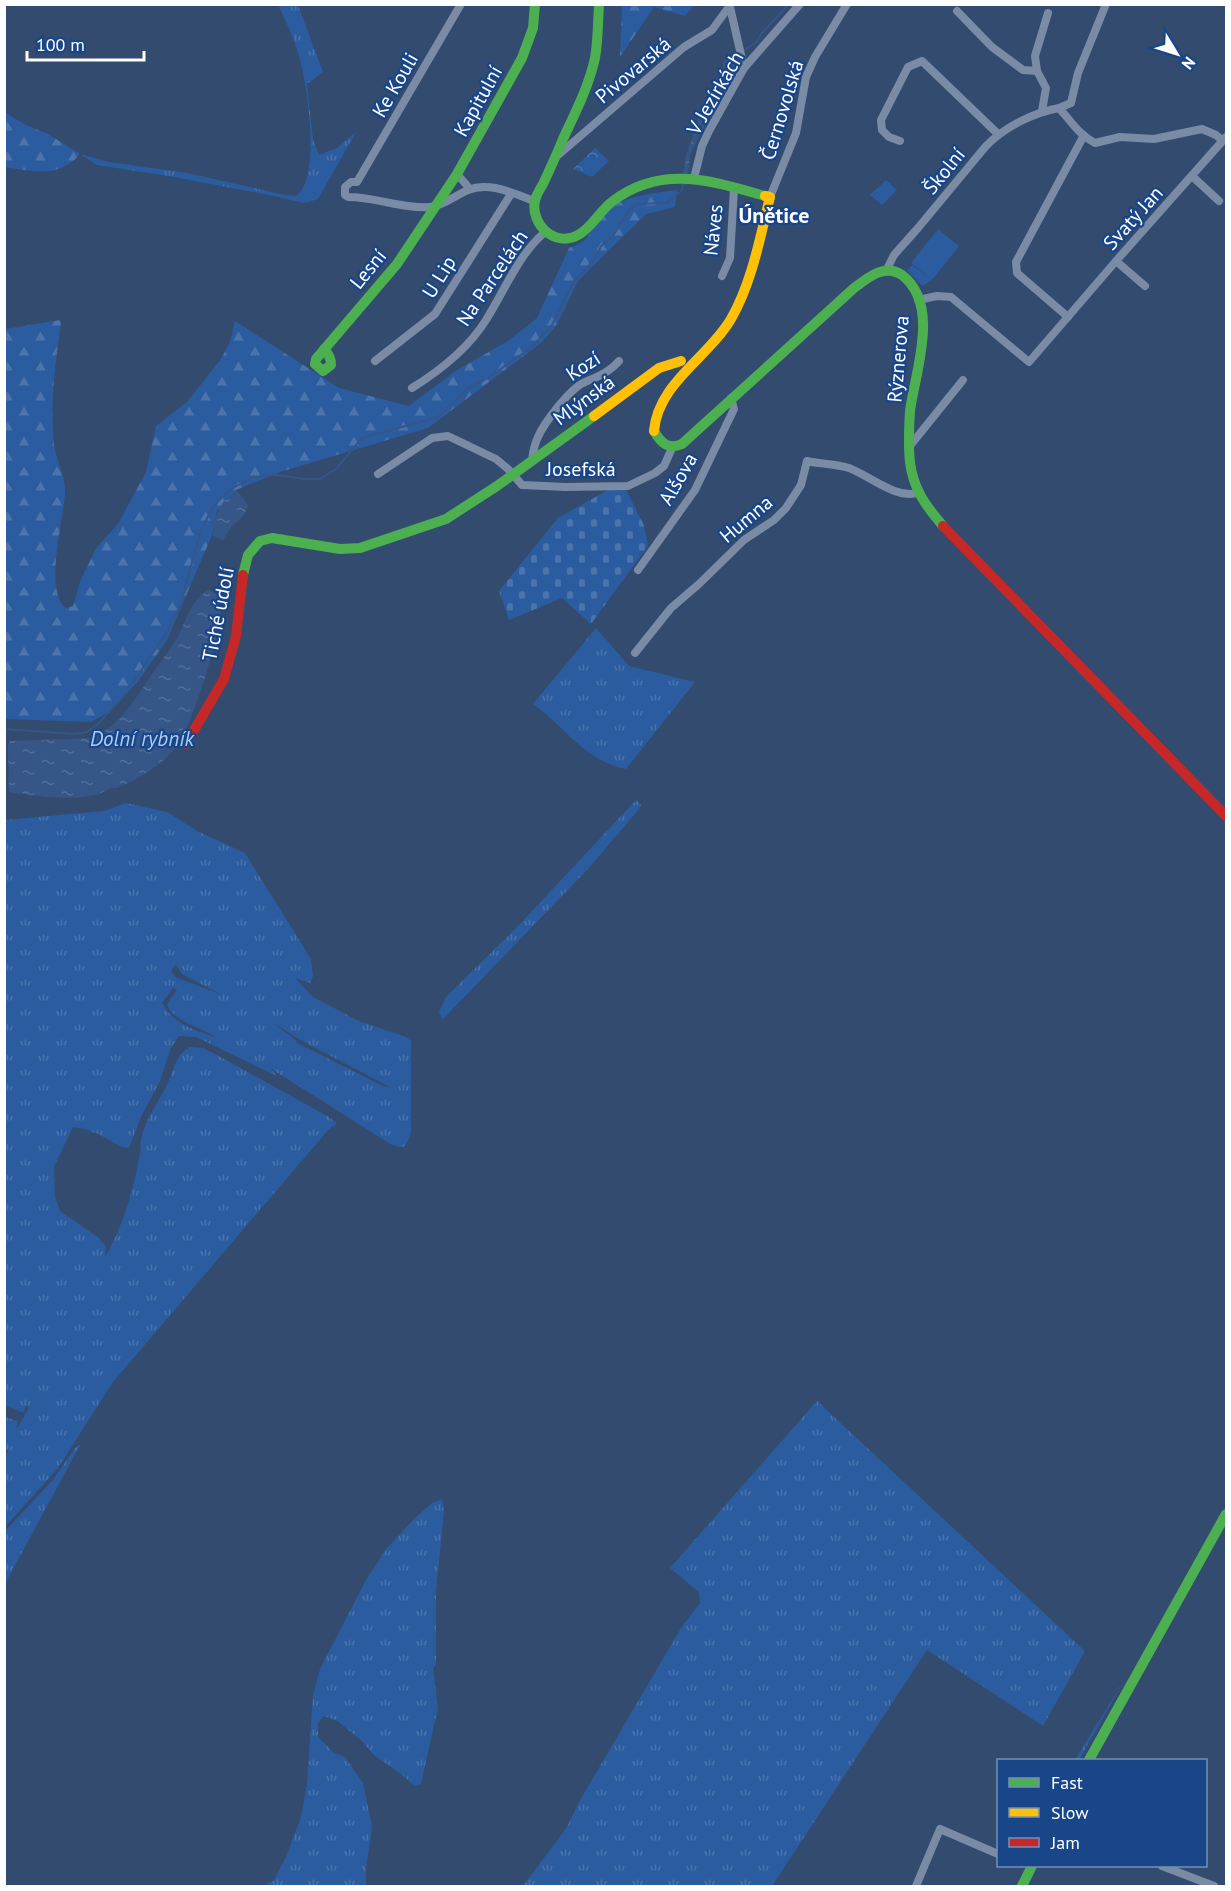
<svg xmlns="http://www.w3.org/2000/svg" width="1231" height="1891" viewBox="0 0 1231 1891" font-family="'PT Sans',sans-serif">
<style>
.grass{fill:url(#grass-tufts);fill-rule:evenodd}
.forest{fill:url(#forest-firs)}
.cemetery{fill:url(#cemetery-stones)}
.park{fill:url(#park-crowns)}
.pitch{fill:#2b5c9f}
.water{fill:url(#water-ripples)}
.lines{fill:none;stroke-linecap:round;stroke-linejoin:round}
.stream{stroke:#355686;stroke-width:2}
.street{stroke:#798ba5;stroke-width:8}
.fast{stroke:#4caf50;stroke-width:10}
.slow{stroke:#ffc107;stroke-width:10}
.jam{stroke:#c62828;stroke-width:10}
.labels{text-anchor:middle;dominant-baseline:central;stroke-width:4.5;stroke-linejoin:round;paint-order:stroke}
.street-label{font-size:20px;fill:#fff;stroke:#184689}
.water-label{font-size:21px;font-style:italic;fill:#accbf5;stroke:#184689}
.quarter-label{font-size:22px;font-weight:bold;fill:#fff;stroke:#184689}
</style>
<defs>
<pattern id="grass-tufts" width="24" height="20" patternUnits="userSpaceOnUse" patternTransform="scale(1.5)"><rect width="24" height="20" fill="#2b5c9f"/><path d="M3 7l-1-3M5 7V3M7 7l1-3M15 17l-1-3M17 17v-4M19 17l1-3" fill="none" stroke="#4b74ad"/></pattern>
<pattern id="forest-firs" width="22" height="20" patternUnits="userSpaceOnUse" patternTransform="scale(1.5)"><rect width="22" height="20" fill="#2b5c9f"/><path d="M5 1l3.5 6h-7zM16 11l3.5 6h-7z" fill="#4b74ad"/></pattern>
<pattern id="cemetery-stones" width="16" height="16" patternUnits="userSpaceOnUse" patternTransform="scale(1.5)"><rect width="16" height="16" fill="#2b5c9f"/><path d="M2 7V4a2 2 0 0 1 4 0v3zM10 15v-3a2 2 0 0 1 4 0v3z" fill="#4b74ad"/></pattern>
<pattern id="park-crowns" width="20" height="18" patternUnits="userSpaceOnUse" patternTransform="scale(1.5)"><rect width="20" height="18" fill="#2b5c9f"/><path d="M2 6a3 3 0 1 1 6 0M12 15a3 3 0 1 1 6 0" fill="none" stroke="#4b74ad"/></pattern>
<pattern id="water-ripples" width="26" height="14" patternUnits="userSpaceOnUse" patternTransform="scale(1.5)"><rect width="26" height="14" fill="#355686"/><path d="M2 4q2-2 4 0t4 0M15 11q2-2 4 0t4 0" fill="none" stroke="#536f98"/></pattern>
</defs>
<rect width="100%" height="100%" fill="#324b6f"/>
<g class="grass">
<path d="M278 5H298L323 72 307 84 313 140 319 155 337 148 356 132 318 199 303 203 274 196 174 177 97 165 80 154 109 162 187 173 285 195 296 196C322 178 307 83 299 56 294 39 286 21 278 5Z"/>
<path d="M596 628 629 666 695 682 626 769C583 760 567 728 533 704Z"/>
<path d="M636 800 641 805 639 809 588 869 443 1019 439 1012 446 997 518 926Z"/>
<path d="M126 803 167 812 199 832 245 853 311 959 313 976 310 983 295 978 313 997 359 1021 406 1037 411 1041V1133L406 1145 403 1147 392 1145 270 1068 277 1076 196 1037 179 1036 171 1048 160 1081 141 1117 129 1148 122 1147 98 1134 85 1129 73 1127 54 1167 55 1197 60 1211 99 1238 106 1247 105 1257C122 1230 135 1185 140 1153 141 1148 140 1144 141 1139 145 1120 158 1103 167 1085 174 1071 175 1055 190 1047L203 1048 217 1055 329 1117 337 1124 329 1129 113 1382 58 1468 5 1527 4 1461 9 1448 5 1452V1417L18 1421 16 1430 29 1408 26 1405 24 1413 4 1405 5 820 104 811ZM176 964 182 974 220 994 175 977 171 971ZM173 988 177 990 167 1004C173 1023 203 1027 217 1038 195 1030 173 1024 162 1003ZM272 1022 302 1041 392 1088 381 1085 295 1042 297 1041Z"/>
<path d="M817 1401 1085 1651 1043 1726 927 1650 772 1886H523L567 1827 579 1802 681 1628 700 1603 699 1592 670 1568Z"/>
<path d="M80 1445 5 1584V1531L52 1481 75 1448Z"/>
<path d="M442 1499 444 1511 436 1591V1665L433 1668 438 1708 421 1784 414 1786 404 1776 375 1756 361 1740 336 1720 323 1716 318 1723V1737L333 1752 345 1757 363 1783 372 1827 366 1869V1886H264L274 1880 286 1857 301 1817 307 1784 313 1695 320 1669 366 1580 387 1548 415 1518 432 1503Z"/>
<path d="M1122 1684 1079 1760H1075L1118 1690Z"/>
</g>
<g class="forest">
<path d="M622 5V4L694 5 685 16 654 7 620 57Z"/>
<path d="M4 112 26 125 48 134 80 154C59 179 32 171 5 167Z"/>
<path d="M677 190 675 207 646 214 599 260 578 281 556 326 541 343 428 428 280 472 236 490 216 512 212 535 167 640 139 680 112 710 91 722 5 719V329L60 320 61 324C55 363 50 404 54 443 55 458 64 473 65 488 66 515 42 589 66 608L73 606 81 579 97 547 118 524 146 472 156 426 187 402 221 359 230 342 235 321 339 388 409 406 457 370 508 341 537 318 569 248C594 240 587 230 602 215 623 195 649 194 677 190Z"/>
</g>
<path class="cemetery" d="M616 488 626 490 644 525 648 546 591 624 562 598 509 620 499 591 558 518 606 491Z"/>
<g class="park">
<path d="M595 148 609 161 592 177 573 169Z"/>
<path d="M912 265 932 280 922 286 907 270Z"/>
</g>
<g class="pitch">
<path d="M886 180 897 190 882 205 870 195Z"/>
<path d="M938 229 959 246 932 280 911 263Z"/>
</g>
<g class="water">
<path d="M737 59 739 64 723 78 707 108 690 156 687 184 681 185 686 155 706 100 719 74 730 67Z"/>
<path d="M236 490 244 499 248 506 244 515 231 527 223 540 212 535 214 530 211 523 224 501Z"/>
<path d="M208 590C214 592 219 594 221 601 225 624 191 728 177 746 160 767 140 778 117 788H111C86 805 39 796 9 792L8 744 10 741 90 738C121 728 139 692 157 667 164 657 172 647 178 636 187 619 190 602 208 590Z"/>
</g>
<g class="lines">
<g class="stream">
<path d="M743 51 757 42 761 34 789 4"/>
<path d="M693 147 724 84V62L738 53"/>
<path d="M4 729 75 734 87 732 98 724 126 693 169 629 180 606 201 530 213 507 222 497 233 488 251 478 271 475 286 476 303 479H320L336 469 362 438 438 417 467 389 489 377 531 348 552 325 573 283 595 259 601 246 613 236 629 210 637 204 667 203 682 190 683 184"/>
</g>
<g class="street">
<path d="M461 4 357 182H351L345 187V195L348 197C376 197 402 209 430 207 443 206 456 195 468 190 490 181 514 194 535 201"/>
<path d="M730 7 744 68"/>
<path d="M957 11 992 47 1023 70 1037 71"/>
<path d="M1059 108 1071 103 1078 73 1106 4"/>
<path d="M1042 111 1046 88 1037 71 1035 56 1048 13"/>
<path d="M900 141 889 137 882 130 881 120 908 67 922 61 998 134"/>
<path d="M557 156 684 47 712 30 731 4"/>
<path d="M457 174 470 189"/>
<path d="M1192 176 1219 201"/>
<path d="M694 178 702 146 709 131 744 68 800 4"/>
<path d="M770 197 796 133 806 77 815 57 847 4"/>
<path d="M1116 261 1145 286"/>
<path d="M887 269 894 255 918 228 986 146C1005 127 1032 113 1059 108 1071 121 1079 135 1095 143L1120 137 1154 139 1202 129 1216 135 1223 141"/>
<path d="M722 276 730 258 734 188"/>
<path d="M918 300 937 296 951 297 1029 362 1116 261 1226 137"/>
<path d="M1068 317 1017 273 1016 262 1083 137"/>
<path d="M375 361 435 314 511 194"/>
<path d="M412 388C441 370 468 349 486 320 505 290 518 255 545 232"/>
<path d="M909 447 963 380"/>
<path d="M532 460C533 452 534 445 538 437 544 423 569 390 583 383 596 377 609 373 619 361"/>
<path d="M378 474 432 438 448 436 496 459 508 469 522 485 565 487 628 486 655 473 664 466 673 446"/>
<path d="M638 570 695 490 734 409 731 398"/>
<path d="M635 653 671 608 699 584 744 540 774 520 786 508 801 485 807 461C820 464 836 464 849 468 870 476 895 499 918 493"/>
<path d="M1162 1866 1214 1886"/>
<path d="M916 1886 940 1829 998 1854"/>
</g>
<g class="fast">
<path d="M599 4C598 22 598 41 595 58 589 86 575 113 563 139 557 154 550 169 543 184 540 189 536 195 535 201 530 224 555 248 578 235 592 228 600 210 613 201 662 164 712 181 765 196"/>
<path d="M324 349C329 354 331 358 331 365L323 371 315 364 316 359 397 264 457 174 522 58 533 28 535 4"/>
<path d="M654 431C661 443 668 450 682 444L853 289C867 278 884 263 902 275 941 305 915 372 910 411 909 428 908 445 910 462 913 489 926 506 943 526"/>
<path d="M243 575 248 555 260 541 272 538 340 549 360 548 446 519 497 486 594 416"/>
<path d="M1089 1760 1226 1514"/>
<path d="M1022 1886 1032 1866"/>
</g>
<g class="slow">
<path d="M594 416 659 368 681 361"/>
<path d="M654 431C658 383 708 358 731 319 752 282 760 238 770 197L765 196"/>
</g>
<g class="jam">
<path d="M943 526 1226 816"/>
<path d="M186 744 224 679 236 636 243 575"/>
</g>
</g>
<g class="labels">
<g class="street-label">
<text transform="translate(633 70) rotate(-40)">Pivovarská</text>
<text transform="translate(395 85) rotate(-60)">Ke Kouli</text>
<text transform="translate(715 93) rotate(-60)">V Jezírkách</text>
<text transform="translate(478 101) rotate(-61)">Kapitulní</text>
<text transform="translate(782 110) rotate(-73)">Černovolská</text>
<text transform="translate(944 171) rotate(-51)">Školní</text>
<text transform="translate(1133 218) rotate(-48)">Svatý Jan</text>
<text transform="translate(713 230) rotate(-84)">Náves</text>
<text transform="translate(368 269) rotate(-51)">Lesní</text>
<text transform="translate(439 277) rotate(-58)">U Lip</text>
<text transform="translate(492 278) rotate(-56)">Na Parcelách</text>
<text transform="translate(898 359) rotate(-85)">Rýznerova</text>
<text transform="translate(583 366) rotate(-33)">Kozí</text>
<text transform="translate(584 400) rotate(-36)">Mlýnská</text>
<text x="581" y="469">Josefská</text>
<text transform="translate(678 479) rotate(-60)">Alšova</text>
<text transform="translate(746 519) rotate(-40)">Humna</text>
<text transform="translate(218 614) rotate(-79)">Tiché údolí</text>
</g>
<g class="water-label">
<text x="142" y="738">Dolní rybník</text>
</g>
<g class="quarter-label">
<text x="774" y="215">Únětice</text>
</g>
</g>
<rect width="1231" height="1891" fill="none" stroke="#ffffff" stroke-width="12"/>
<rect x="997" y="1759" width="210" height="108" fill="#184689" stroke="#7490b8" stroke-width="1.5"/>
<rect x="1009" y="1778" width="30" height="9" fill="#4caf50" stroke="#7490b8" stroke-width="1.5"/>
<text x="1051" y="1789" font-size="18" fill="#ffffff">Fast</text>
<rect x="1009" y="1808" width="30" height="9" fill="#ffc107" stroke="#7490b8" stroke-width="1.5"/>
<text x="1051" y="1819" font-size="18" fill="#ffffff">Slow</text>
<rect x="1009" y="1838" width="30" height="9" fill="#c62828" stroke="#7490b8" stroke-width="1.5"/>
<text x="1051" y="1849" font-size="18" fill="#ffffff">Jam</text>
<g transform="translate(1177 54) rotate(128)" stroke="#184689" stroke-width="4.5" paint-order="stroke">
<path d="M0-4.5L10 22L0 15L-10 22Z" fill="#ffffff"/>
<text y="-9" font-size="16" font-weight="bold" text-anchor="middle" fill="#ffffff">N</text>
</g>
<path d="M27 51v9h117v-9" fill="none" stroke="#ffffff" stroke-width="3"/>
<text x="36" y="51" font-size="18" fill="#ffffff" stroke="#184689" stroke-width="4.5" paint-order="stroke">100 m</text>
</svg>
